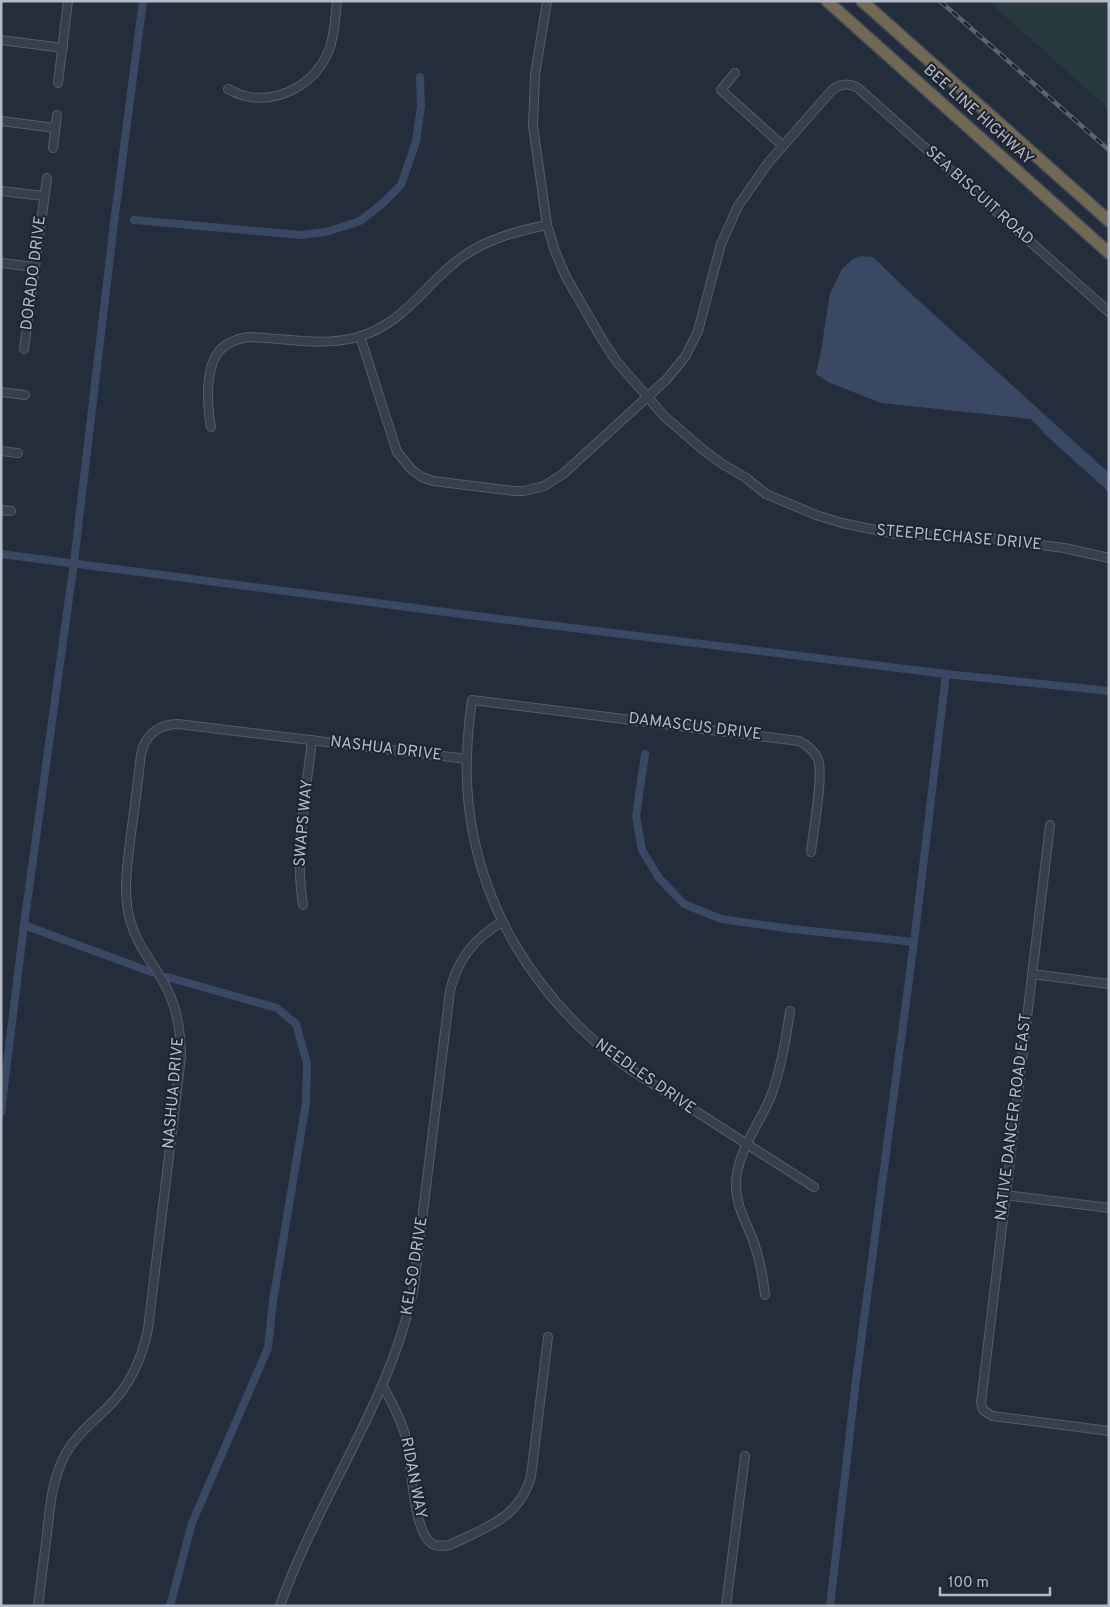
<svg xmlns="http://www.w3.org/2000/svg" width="1110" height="1607" viewBox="0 0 1110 1607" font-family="Overpass,sans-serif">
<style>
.green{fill:#273a3d}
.water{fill:#3a4963}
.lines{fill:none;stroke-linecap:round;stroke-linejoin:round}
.canal{stroke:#3a4963;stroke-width:8}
.minor-casing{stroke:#565d69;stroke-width:10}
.highway-casing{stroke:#434a56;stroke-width:14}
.minor{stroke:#383f4c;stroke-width:8}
.highway{stroke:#716855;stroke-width:11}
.rail-casing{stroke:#5a6372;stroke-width:4.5}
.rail{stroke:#1d2430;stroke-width:2.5;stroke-dasharray:8;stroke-linecap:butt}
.labels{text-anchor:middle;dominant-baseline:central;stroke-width:4;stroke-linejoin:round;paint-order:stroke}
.street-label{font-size:16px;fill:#b4bac7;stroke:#1d2430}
</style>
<rect width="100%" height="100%" fill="#242d3b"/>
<path class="green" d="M988 1H1109V109Z"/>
<path class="water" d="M861 256 873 257 908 291 1109 473V492L1049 438 1031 419 881 403 828 382 816 374 821 351 830 293 842 269 853 259Z"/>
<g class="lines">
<g class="canal">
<path d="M134 220 300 235 326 232 360 221 382 204 401 185 416 142 421 106 420 77"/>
<path d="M1 554 492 618 946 674 1109 691"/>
<path d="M645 754 636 816 642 850 659 878 684 904 721 919 792 929 914 942"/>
<path d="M24 925 151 972"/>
<path d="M167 977 277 1008 296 1024 307 1063 306 1103 273 1301 268 1348 192 1523 170 1606"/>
<path d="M1 1112 24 925 74 562 114 223 143 1"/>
<path d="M830 1606 856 1380 914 942 946 674"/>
</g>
<defs>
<g id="minor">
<path d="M547 1 535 75 533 126 547 225 555 251 566 277 603 341 617 362 664 416 702 449 721 463 746 478 766 494 816 515 842 523 895 534 996 539 1064 548 1109 558"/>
<path d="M1 40 63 48"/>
<path d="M735 73 721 90 783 146"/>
<path d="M58 83 68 1"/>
<path d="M228 89C233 91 239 95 245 96 280 104 316 83 329 50 335 35 335 17 337 1"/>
<path d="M1 121 55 128"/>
<path d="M53 148 57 115"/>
<path d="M1 191 44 196"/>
<path d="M1 263 35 267"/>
<path d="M360 336 397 452 412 470 422 477 433 481 514 491H524L544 486 563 474 666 380 685 357 698 331 721 244 738 206 768 163 832 90C841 83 849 83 858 88L1109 312"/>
<path d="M24 349 47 178"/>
<path d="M1 392 25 395"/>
<path d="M211 427C208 414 208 404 208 391 209 362 216 342 248 337 285 338 322 347 358 337 406 323 425 283 462 257 487 239 517 231 547 225"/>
<path d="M1 451 18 453"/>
<path d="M1 510 11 511"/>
<path d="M1050 825 981 1403 983 1410 992 1416 1109 1431"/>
<path d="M811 852C813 832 824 775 818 759 814 751 807 745 799 741L472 700C468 728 466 756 467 784 473 901 535 1000 628 1068L814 1187"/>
<path d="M303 905C294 850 306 795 312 740"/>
<path d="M1032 974 1109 984"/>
<path d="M1005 1195 1109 1208"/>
<path d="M765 1295C763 1277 760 1260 754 1243 747 1223 736 1207 736 1185 736 1153 759 1125 771 1096 781 1069 786 1040 790 1011"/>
<path d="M382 1385C392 1402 401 1419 406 1438 412 1462 412 1528 431 1543 436 1547 444 1546 450 1545 485 1528 520 1518 531 1476L548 1337"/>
<path d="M38 1606C41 1582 44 1558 47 1534 50 1506 52 1478 66 1453 77 1434 94 1421 109 1406 131 1384 142 1359 148 1329L181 1057C181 1030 177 1006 164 983 152 961 137 946 130 920 122 891 128 862 131 833 135 807 138 780 141 754 145 735 159 724 178 724L467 759"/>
<path d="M280 1606C318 1497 391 1401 414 1286L450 991C457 960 474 938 502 922"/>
<path d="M726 1606 745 1456"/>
</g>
<g id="highway">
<path d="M827 1 1109 253"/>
<path d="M862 1 1109 221"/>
</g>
</defs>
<use href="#minor" class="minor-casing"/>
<use href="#highway" class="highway-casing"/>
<use href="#minor" class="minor"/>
<use href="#highway" class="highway"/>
<defs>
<path id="rail" d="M940 1 1109 150"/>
</defs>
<use href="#rail" class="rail-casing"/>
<use href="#rail" class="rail"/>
</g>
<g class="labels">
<g class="street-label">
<text transform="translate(978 115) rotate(42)">BEE LINE HIGHWAY</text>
<text transform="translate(979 196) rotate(42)">SEA BISCUIT ROAD</text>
<text transform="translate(34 273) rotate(-83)">DORADO DRIVE</text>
<text transform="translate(959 538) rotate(5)">STEEPLECHASE DRIVE</text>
<text transform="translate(695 727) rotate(7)">DAMASCUS DRIVE</text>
<text transform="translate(386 749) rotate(7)">NASHUA DRIVE</text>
<text transform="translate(304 823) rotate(-85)">SWAPS WAY</text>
<text transform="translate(645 1077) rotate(35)">NEEDLES DRIVE</text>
<text transform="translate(174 1093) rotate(-85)">NASHUA DRIVE</text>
<text transform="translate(1014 1117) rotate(-83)">NATIVE DANCER ROAD EAST</text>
<text transform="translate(415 1266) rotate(-81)">KELSO DRIVE</text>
<text transform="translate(413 1478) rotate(79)">RIDAN WAY</text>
</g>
</g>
<rect width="1110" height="1607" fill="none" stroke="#b4bac7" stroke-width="5"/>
<path d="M940 1587v8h110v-8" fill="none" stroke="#b4bac7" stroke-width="2.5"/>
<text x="948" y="1587" font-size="15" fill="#b4bac7" stroke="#1d2430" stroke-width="4" paint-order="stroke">100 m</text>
</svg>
